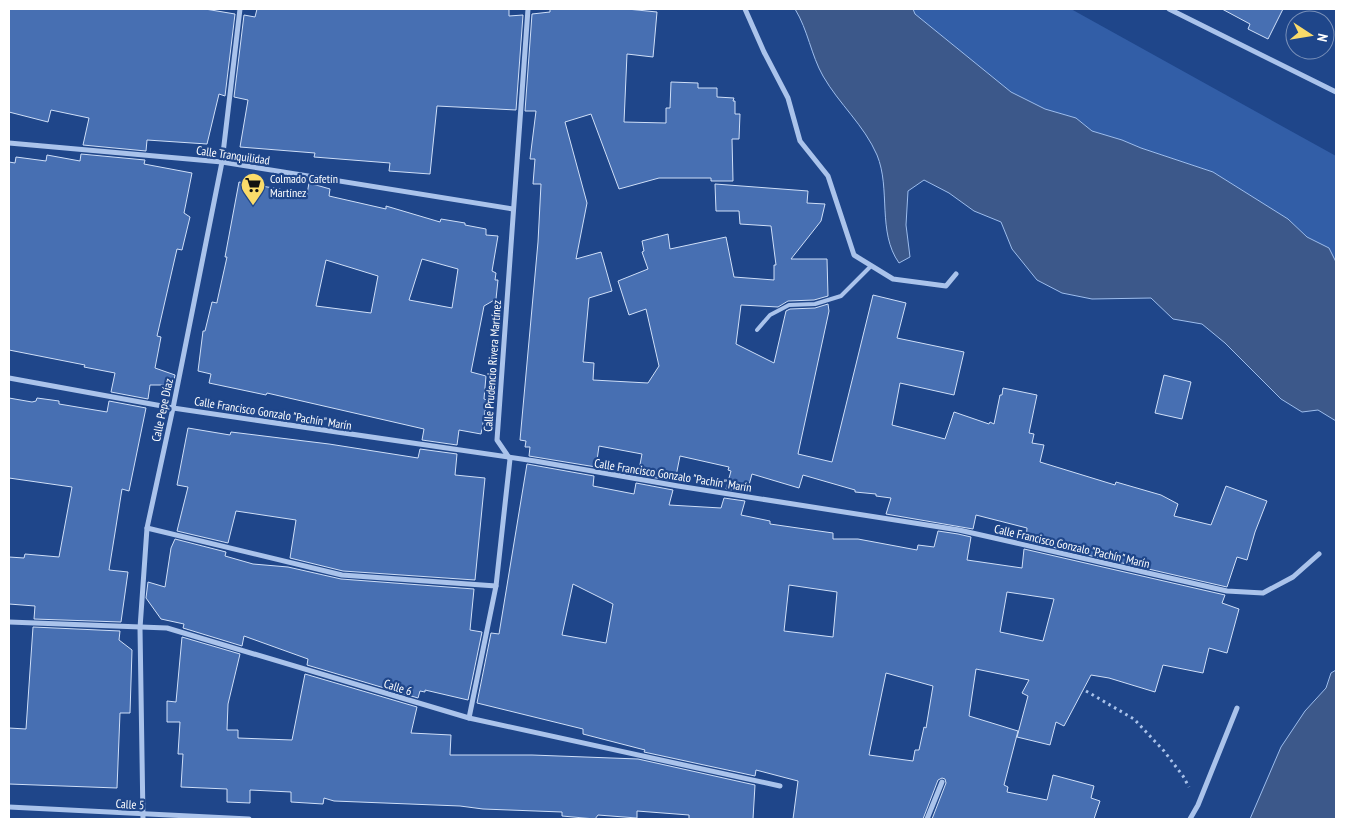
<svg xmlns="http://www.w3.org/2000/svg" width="1345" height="828" viewBox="0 0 1345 828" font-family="'PT Sans Narrow',sans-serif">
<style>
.green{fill:#325ea7}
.water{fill:#3c588a;stroke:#9dbded}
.building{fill:#476fb2;stroke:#cfdff8;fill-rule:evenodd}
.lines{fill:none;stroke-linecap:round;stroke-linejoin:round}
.path{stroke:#aac3eb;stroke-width:3;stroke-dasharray:2.5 4;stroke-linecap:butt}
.service{stroke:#aac3eb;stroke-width:4}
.minor{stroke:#aac3eb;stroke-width:5}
.labels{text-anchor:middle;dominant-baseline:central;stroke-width:4.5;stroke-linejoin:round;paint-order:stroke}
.street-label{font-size:12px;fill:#fff;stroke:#1f468a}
.poi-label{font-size:12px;fill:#fff;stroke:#1f468a;text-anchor:start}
</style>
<rect width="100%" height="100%" fill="#1f468a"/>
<path class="green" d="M913 9H1071L1336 156V262L1329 248 1307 237 1288 219 1213 172 1141 148 1122 140 1092 131 1076 118 1045 109 1011 92 915 14Z"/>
<g class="water">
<path d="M795 9H913L915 14 1011 92 1045 109 1076 118 1092 131 1122 140 1141 148 1213 172 1288 219 1307 237 1329 248 1336 262V421L1318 410 1302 412 1281 399 1225 343 1202 324 1173 319 1151 298 1092 299 1062 293 1037 280 1012 249 1001 222 974 211 949 193 924 180 908 191 906 225 910 257 899 263C877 232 891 189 877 155 864 125 839 104 823 76 811 55 808 30 795 9Z"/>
<path d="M1336 670V819H1250L1281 747 1305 711 1326 688 1331 673Z"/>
</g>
<g class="building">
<path d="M9 9H205L235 14 225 96 219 94 207 144 147 140 146 151 83 145 89 118 51 110 48 122 9 112Z"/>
<path d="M257 9H509V16L523 15 516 110 437 106 430 174 389 171 390 163 314 157 315 153 240 147 248 100 234 97 244 15 255 17Z"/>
<path d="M550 9H627L657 12 653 57 627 54 624 122 666 123V108H670L671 82 698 83V88H717V97L734 98 733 101H735V114H740L739 139H732L733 181H711V178H659L619 189 591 114 565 122 587 203 576 259 601 252 612 291 589 298 583 362 594 363 593 380 648 383 659 366 646 309 629 315 618 281 648 269 642 252 644 251 642 241 668 234 670 249 726 237 734 277 774 280V265H776L771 226 740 224 739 211H716L715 184 808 191 807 203 825 204 821 221 791 259H827L828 296 814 300 788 301 778 307 741 305 736 344 774 363 786 311 790 309 815 308 828 304 829 311 798 454 832 462 873 295 906 303 897 338 964 352 954 395 900 383 892 425 945 439 954 412 989 424 990 422 994 424 1000 395H1002L1003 388 1037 395 1029 433 1034 434 1032 443 1044 445 1040 462 1115 485 1116 482 1161 495 1178 504 1174 516 1211 525 1226 486 1267 501 1255 532 1247 560 1237 557 1227 587 1026 541 1027 528 976 515 973 529 886 514 891 498 876 496V494L855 492V490L803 475 799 488 752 474 747 492 726 489 731 471 728 470 729 467 680 456 675 481 638 475 642 454 599 446 596 467 529 456 530 447H525L526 441 520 440 538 242 541 184H533L535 159H530L536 111H525L532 14 550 12Z"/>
<path d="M1222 9H1283L1268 39 1248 29 1250 24Z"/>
<path d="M81 154 145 160 144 164 192 173 184 213 190 217 182 250 177 249 157 336 161 337 155 368 175 375 173 385H150L148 399 111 392 115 373 84 367 85 365 9 350V162L15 163 16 157 46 161 47 155 80 161Z"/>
<path d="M239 182 307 194 309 183 330 189 329 196 386 209V206L440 222 441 219 465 223V225L486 229V235L498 236 492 271 496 273 495 280H498L496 299 484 306 471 372 486 376 484 399 487 400 481 434 459 430 457 445 422 440 424 429 267 393 266 395 209 383 211 374 198 371 203 331H205L212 302 217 303V302L227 257H225ZM422 259 458 269 452 308 409 300ZM326 260 378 276 371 313 316 306Z"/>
<path d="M1164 375 1191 382 1182 419 1155 413Z"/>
<path d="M9 398 32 402 36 401 37 398 59 401V404L107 412 109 401 146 408 129 491 122 489 109 570 128 572 121 622 34 619 35 606 9 604V557L24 558 25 554 59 557 72 487 9 478Z"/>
<path d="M188 428 230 435 231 432 329 444 418 458 420 449 457 454 455 475 485 478 475 580 343 571 290 558 296 520 236 511 228 543 177 531 188 487 177 485Z"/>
<path d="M527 464 594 476 593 486 634 494 636 483 673 490 669 505 721 508 724 498 745 501 741 515 770 521V524L833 533V539H858L917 550 918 545 934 547 938 531 958 534 971 537 967 560 1022 568 1024 549 1225 595 1222 603 1239 609 1227 653 1209 648 1203 673 1163 665 1155 692 1109 678 1091 675 1064 726 1056 722 1050 745 1017 737 1028 696 1022 693 1029 680 976 669 969 716 1018 731 1004 785 1008 787 1007 792 1047 800 1053 775 1094 786 1091 798 1100 801 1094 819H932L946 783 945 779 942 778 938 780 923 819H793L798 781 756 770 755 776 644 752 645 750 583 734V729L477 703 491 633 499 634ZM573 584 613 604 606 643 562 635ZM789 585 837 592 833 637 784 631ZM1007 592 1054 599 1043 641 1000 632ZM886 673 933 686 926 728 924 727 919 750H915L913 761 869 755Z"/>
<path d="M175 539 226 552 225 556 253 564 288 567 341 579 474 589 470 630 482 632 468 700 425 690V692L420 691 418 698 307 665 308 659 244 636 242 646 183 628 184 624 161 619 146 598 148 582 165 587 171 548Z"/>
<path d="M33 627 120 631 119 640 132 650 130 713H120L117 788 9 784V728L26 729Z"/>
<path d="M182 637 240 654 228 704 227 730H238V738L292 740 305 674 417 707 411 733 451 735 450 755H532L638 759 755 785 753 819H689V815L637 811V818L598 815 595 819 562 816V812L483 809 460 806 334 801 324 798 323 804 291 802V792L250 790V803L227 802V789L181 787 183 754H178L180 722H167V701L176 702Z"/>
</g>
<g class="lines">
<path class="path" d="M1086 691 1134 719 1164 751 1183 776 1189 787"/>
<path class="service" d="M757 330 770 315 789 305 815 304 841 296 871 266"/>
<g class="minor">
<path d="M745 9 764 52 788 98 800 141 828 176 854 255 893 279 946 286 956 274"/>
<path d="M1169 9 1336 92"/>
<path d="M9 143 222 162 513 209"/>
<path d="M9 378 173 408 535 461 678 486 959 530 1227 591 1263 593 1293 577 1319 554"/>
<path d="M147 528 342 575 496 586"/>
<path d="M9 622 167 628 469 718 780 786"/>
<path d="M469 718 496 586 510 459 497 440 528 9"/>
<path d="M9 807 249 819"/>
<path d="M143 819 140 628 147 528 173 408 222 162 240 9"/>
<path d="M927 819 942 782"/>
<path d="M1190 819 1198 805 1237 708"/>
</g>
</g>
<defs>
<symbol id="supermarket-pin" viewBox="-11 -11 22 30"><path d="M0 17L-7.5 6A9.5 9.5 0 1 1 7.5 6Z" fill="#fadb6a" stroke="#1f468a"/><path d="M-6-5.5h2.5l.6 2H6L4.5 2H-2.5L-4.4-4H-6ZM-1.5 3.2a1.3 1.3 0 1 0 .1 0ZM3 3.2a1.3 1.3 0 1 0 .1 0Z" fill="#111"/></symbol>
</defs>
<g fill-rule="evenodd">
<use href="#supermarket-pin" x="239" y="171" width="28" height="38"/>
</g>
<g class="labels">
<g class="street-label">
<text transform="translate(233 155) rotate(8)">Calle Tranquilidad</text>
<text transform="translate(492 366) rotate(-86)">Calle Prudencio Rivera Martínez</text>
<text transform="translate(162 410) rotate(-78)">Calle Pepe Díaz</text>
<text transform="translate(273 413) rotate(9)">Calle Francisco Gonzalo "Pachín" Marín</text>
<text transform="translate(673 475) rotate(9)">Calle Francisco Gonzalo "Pachín" Marín</text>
<text transform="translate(1072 546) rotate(13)">Calle Francisco Gonzalo "Pachín" Marín</text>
<text transform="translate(398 687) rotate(17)">Calle 6</text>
<text transform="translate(130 804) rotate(3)">Calle 5</text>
</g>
<g class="poi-label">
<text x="270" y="178">Colmado Cafetín<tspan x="270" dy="14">Martínez</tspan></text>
</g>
</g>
<rect width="1345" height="828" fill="none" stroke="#ffffff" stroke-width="20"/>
<g transform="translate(1310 35) rotate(102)"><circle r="24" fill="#1f468a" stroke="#7990b9"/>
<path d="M0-4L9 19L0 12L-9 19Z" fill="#fadb6a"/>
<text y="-8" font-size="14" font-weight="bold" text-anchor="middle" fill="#ffffff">N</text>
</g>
</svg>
